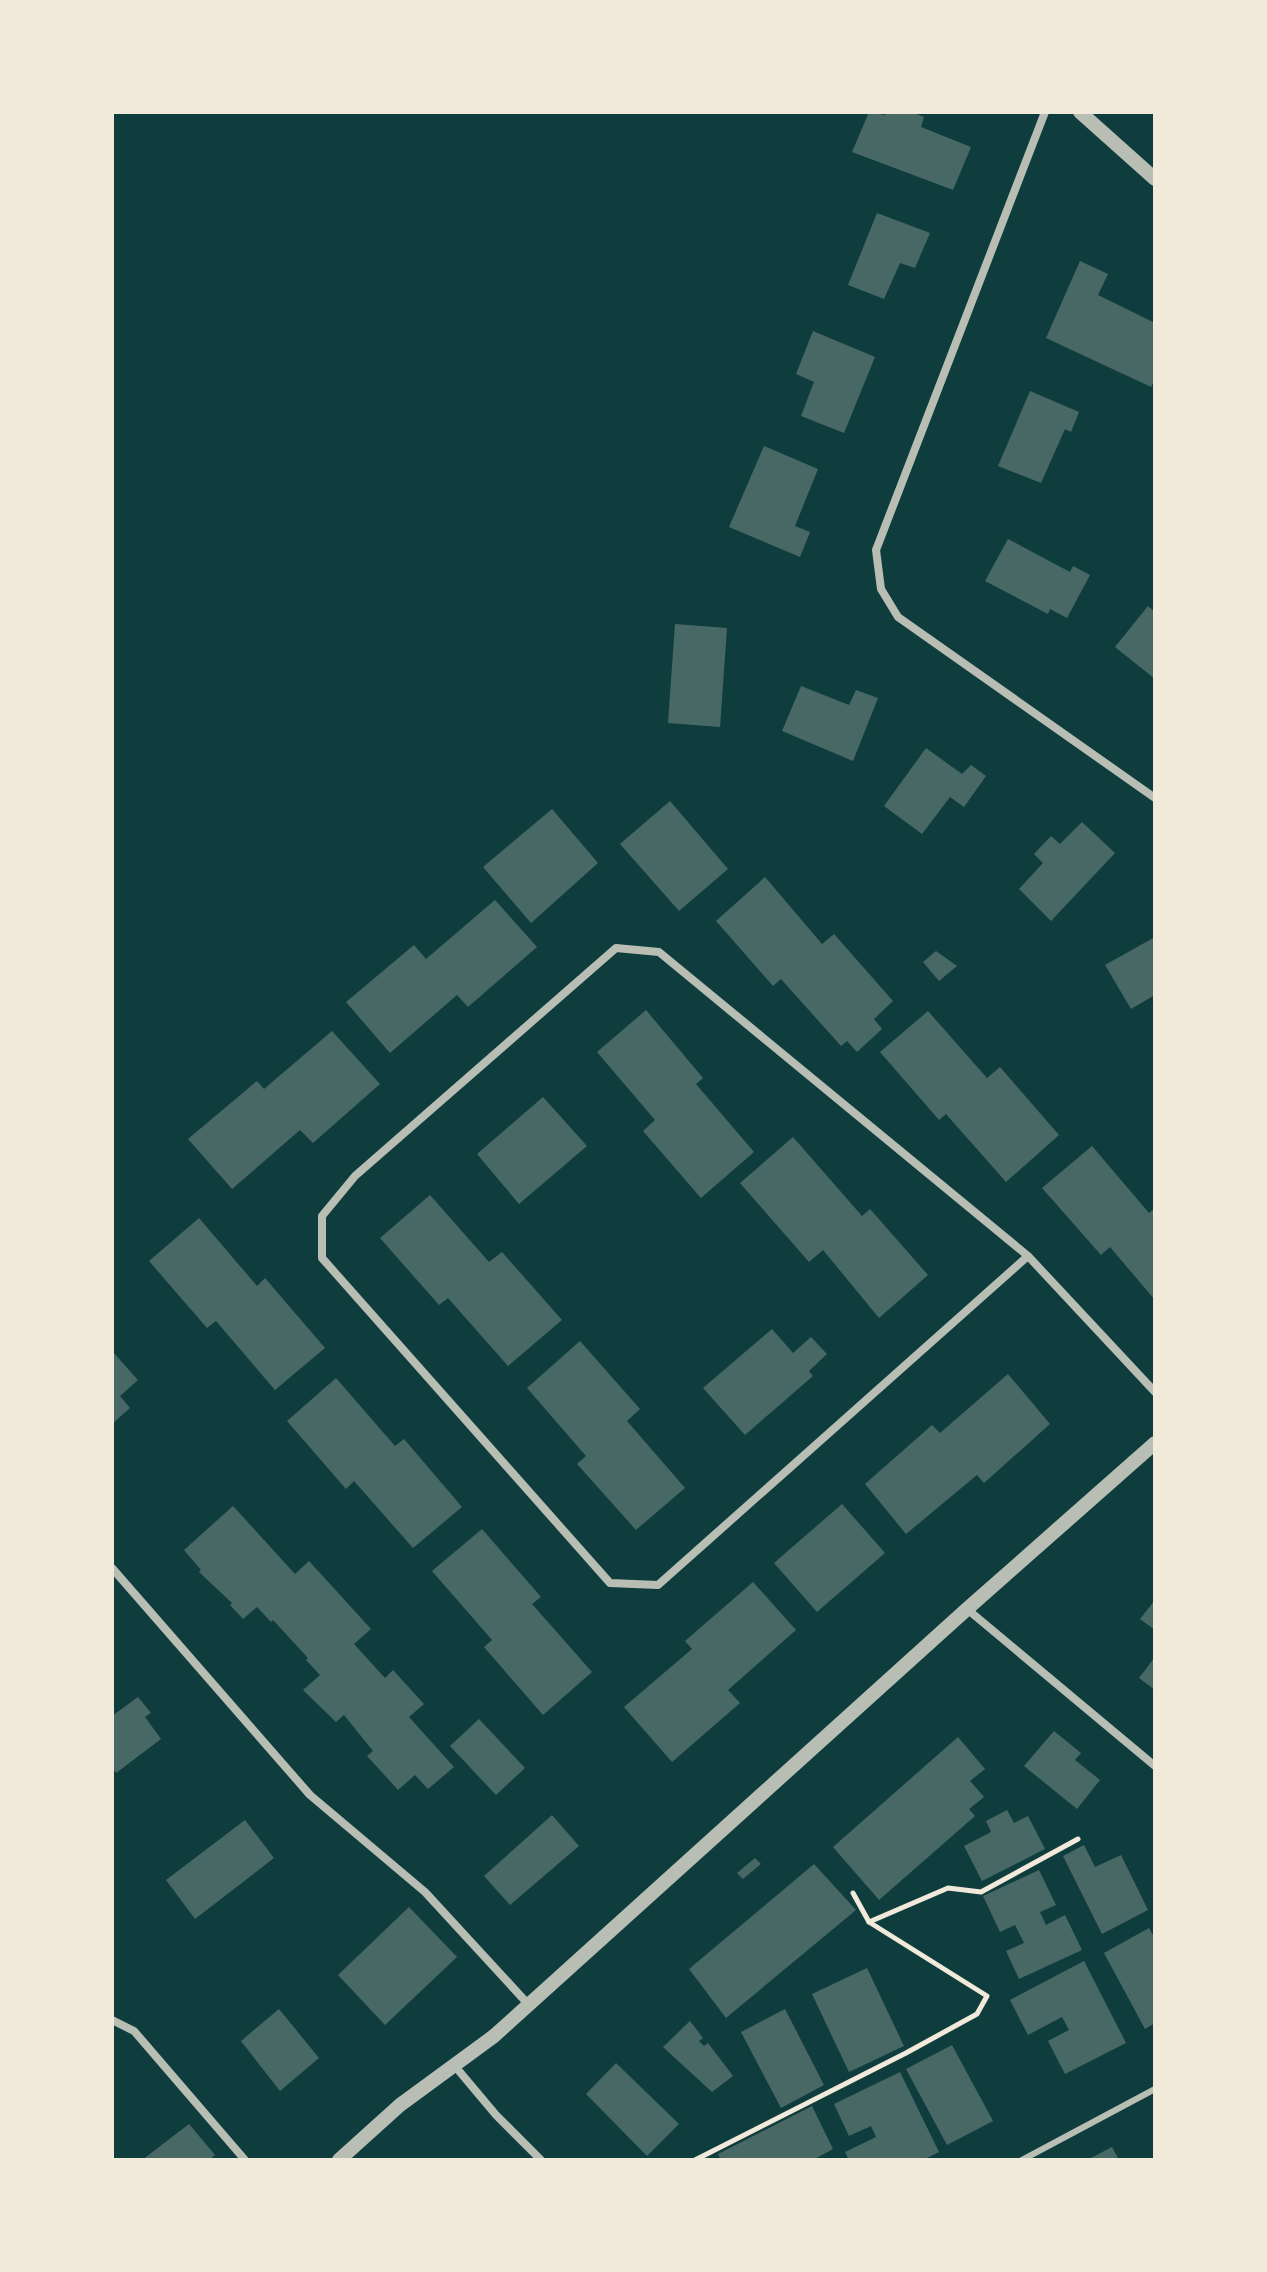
<svg xmlns="http://www.w3.org/2000/svg" width="1267" height="2272" viewBox="0 0 1267 2272" font-family="'PT Sans',sans-serif">
<style>
.building{fill:#486865}
.lines{fill:none;stroke-linecap:round;stroke-linejoin:round}
.path{stroke:#f1e9da;stroke-width:5}
.service{stroke:#b8beb3;stroke-width:6}
.minor{stroke:#b8beb3;stroke-width:8}
.tertiary{stroke:#b8beb3;stroke-width:14}
</style>
<rect width="100%" height="100%" fill="#0f3d3e"/>
<g class="building">
<path d="M869 112 885 115 886 112H912L924 117 921 127 971 147 953 190 852 152Z"/>
<path d="M877 213 930 233 915 268 900 263 884 299 848 285Z"/>
<path d="M1080 261 1108 274 1098 295 1155 323V379L1151 387 1046 338Z"/>
<path d="M813 331 875 357 844 433 801 416 814 382 796 374Z"/>
<path d="M1030 391 1079 412 1071 432 1065 429 1041 483 998 466Z"/>
<path d="M764 446 818 469 795 526 810 532 800 557 729 527Z"/>
<path d="M1008 539 1070 572 1073 566 1090 575 1067 618 1050 609 1048 614 985 581Z"/>
<path d="M1148 606 1155 612V679L1115 647Z"/>
<path d="M675 624 727 628 720 727 668 723Z"/>
<path d="M801 686 849 705 856 690 878 698 853 761 782 731Z"/>
<path d="M926 748 962 774 971 765 986 776 964 807 950 797 922 834 884 806Z"/>
<path d="M670 801 728 869 679 911 620 844Z"/>
<path d="M552 809 598 863 531 923 483 867Z"/>
<path d="M1082 822 1115 853 1051 921 1019 889 1043 863 1034 854 1051 836 1060 844Z"/>
<path d="M765 877 822 944 834 934 893 1001 874 1019 882 1029 857 1052 847 1041 841 1046 781 979 773 986 716 921Z"/>
<path d="M495 900 537 947 468 1007 457 995 390 1053 346 1002 414 945 426 959Z"/>
<path d="M1155 937V995L1131 1009 1105 965Z"/>
<path d="M936 951 957 966 939 981 923 962Z"/>
<path d="M646 1010 703 1078 696 1084 754 1152 701 1198 643 1131 655 1120 597 1052Z"/>
<path d="M928 1011 987 1078 1000 1067 1059 1135 1006 1182 946 1114 939 1120 880 1052Z"/>
<path d="M332 1031 380 1084 313 1143 300 1130 232 1189 188 1139 257 1081 264 1089Z"/>
<path d="M543 1097 587 1146 519 1204 477 1154Z"/>
<path d="M793 1137 862 1216 870 1209 928 1275 879 1318 823 1250 809 1262 740 1183Z"/>
<path d="M1092 1146 1149 1213 1155 1208V1300L1110 1247 1101 1255 1042 1188Z"/>
<path d="M430 1195 489 1262 502 1252 562 1320 508 1366 448 1298 439 1305 380 1238Z"/>
<path d="M199 1218 257 1286 265 1278 325 1348 275 1390 216 1321 207 1328 149 1261Z"/>
<path d="M772 1329 793 1353 811 1337 827 1354 809 1371 813 1376 745 1435 703 1388Z"/>
<path d="M580 1341 640 1409 627 1421 685 1488 636 1530 577 1464 586 1456 527 1388Z"/>
<path d="M112 1351 138 1380 120 1396 130 1408 112 1424Z"/>
<path d="M1008 1374 1050 1424 984 1483 977 1475 906 1534 865 1484 932 1425 940 1433Z"/>
<path d="M336 1378 395 1446 404 1439 462 1507 413 1548 354 1481 346 1489 287 1421Z"/>
<path d="M842 1504 885 1553 817 1612 774 1563Z"/>
<path d="M233 1506 295 1574 309 1561 371 1629 354 1644 385 1678 393 1670 424 1704 409 1717 454 1767 428 1789 415 1775 398 1790 367 1756 373 1751 344 1715 336 1722 303 1690 320 1675 306 1660 308 1658 273 1620 271 1622 257 1607 243 1619 230 1605 232 1603 199 1572 201 1570 184 1550Z"/>
<path d="M482 1529 541 1597 532 1604 592 1672 543 1715 484 1647 492 1640 432 1571Z"/>
<path d="M753 1582 796 1630 728 1690 740 1703 672 1762 624 1707 692 1649 685 1641Z"/>
<path d="M1155 1600V1630L1140 1619Z"/>
<path d="M1155 1657V1690L1139 1678Z"/>
<path d="M138 1697 151 1713 145 1717 161 1739 116 1773 112 1767V1716Z"/>
<path d="M479 1719 525 1768 496 1795 450 1746Z"/>
<path d="M1054 1731 1081 1753 1075 1760 1100 1780 1077 1809 1024 1766Z"/>
<path d="M958 1737 985 1769 970 1781 984 1797 969 1809 975 1816 879 1900 833 1847Z"/>
<path d="M1007 1810 1014 1823 1028 1816 1045 1849 982 1881 964 1846 991 1832 986 1821Z"/>
<path d="M552 1815 579 1846 510 1905 484 1876Z"/>
<path d="M245 1820 274 1858 195 1919 166 1880Z"/>
<path d="M1084 1845 1095 1867 1121 1855 1148 1910 1102 1934 1063 1856Z"/>
<path d="M755 1858 761 1864 743 1879 737 1873Z"/>
<path d="M814 1864 856 1910 726 2018 689 1969Z"/>
<path d="M1039 1870 1056 1905 1040 1912 1046 1925 1065 1915 1082 1950 1019 1979 1006 1951 1024 1943 1015 1925 1000 1932 983 1896Z"/>
<path d="M409 1907 457 1957 385 2025 338 1975Z"/>
<path d="M1149 1928 1155 1939V2023L1145 2029 1104 1953Z"/>
<path d="M1084 1961 1126 2043 1065 2074 1048 2041 1069 2030 1062 2017 1028 2035 1010 2000Z"/>
<path d="M867 1968 904 2046 849 2072 812 1994Z"/>
<path d="M279 2009 319 2058 280 2091 241 2041Z"/>
<path d="M785 2009 824 2085 781 2108 741 2032Z"/>
<path d="M690 2021 703 2038 699 2041 704 2046 708 2043 733 2076 712 2092 663 2047Z"/>
<path d="M952 2045 993 2121 947 2145 906 2069Z"/>
<path d="M616 2063 679 2124 647 2156 586 2094Z"/>
<path d="M900 2072 939 2152 923 2160H849L845 2152 876 2137 871 2126 849 2136 834 2104Z"/>
<path d="M812 2106 833 2149 813 2160H721L718 2154Z"/>
<path d="M189 2124 215 2155 209 2160H142Z"/>
<path d="M1112 2147 1119 2160H1087Z"/>
</g>
<g class="lines">
<g class="path">
<path d="M853 1893 869 1922 948 1888 981 1892 1078 1839"/>
<path d="M695 2160 906 2053 977 2014 987 1996 869 1922"/>
</g>
<path class="service" d="M1022 2160 1155 2089"/>
<g class="minor">
<path d="M1045 112 876 550 881 589 898 617 1155 798"/>
<path d="M1028 1256 658 1585 610 1583 322 1258V1216L355 1176 616 948 659 952 1028 1256 1155 1392"/>
<path d="M112 1568 310 1795 425 1892 528 2004"/>
<path d="M967 1609 1155 1766"/>
<path d="M112 2020 134 2031 245 2160"/>
<path d="M454 2065 496 2115 541 2160"/>
</g>
<g class="tertiary">
<path d="M1080 112 1155 179"/>
<path d="M339 2160 400 2105 494 2036 967 1609 1155 1443"/>
</g>
</g>
<rect width="1267" height="2272" fill="none" stroke="#f1e9da" stroke-width="228"/>
</svg>
